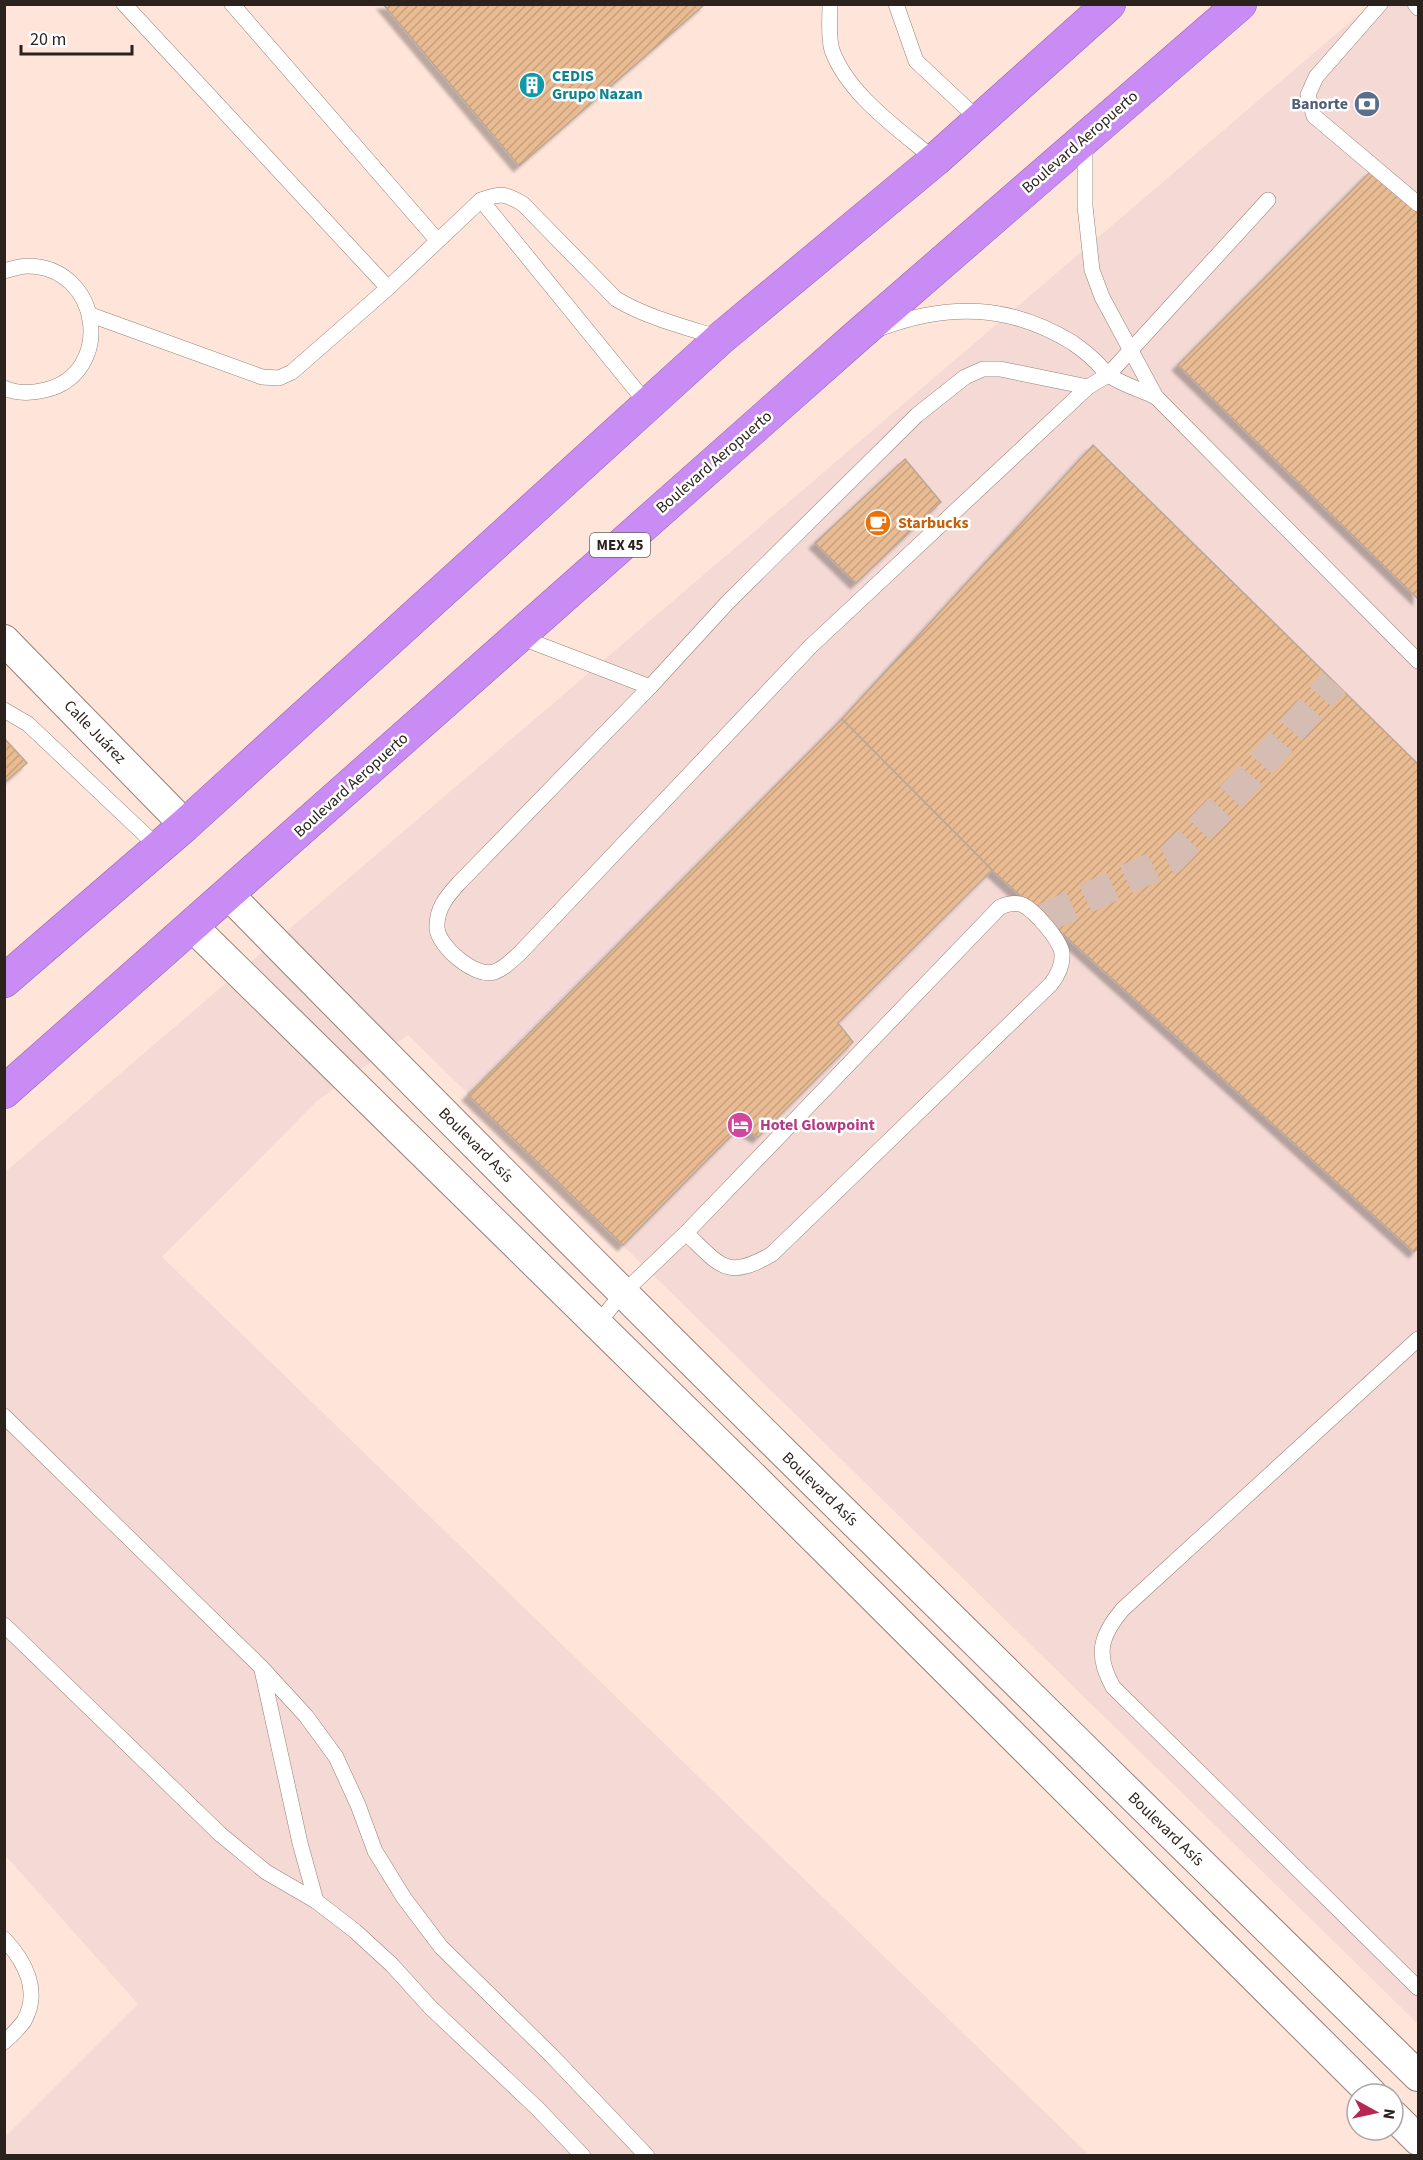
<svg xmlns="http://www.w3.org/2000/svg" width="1423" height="2160" viewBox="0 0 1423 2160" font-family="'Source Sans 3',sans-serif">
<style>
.commercial{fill:#f4d9d5}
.building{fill:url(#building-hatch);stroke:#bba796;stroke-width:1.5;filter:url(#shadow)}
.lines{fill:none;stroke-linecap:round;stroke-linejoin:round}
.street-tunnel{stroke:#d5bdb4;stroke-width:30;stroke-dasharray:30 15;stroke-linecap:butt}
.lane-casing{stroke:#988076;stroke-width:16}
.street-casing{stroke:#988076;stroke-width:32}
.highway-casing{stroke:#9267aa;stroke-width:34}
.lane{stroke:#fff;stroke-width:15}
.street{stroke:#fff;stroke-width:30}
.highway{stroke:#c98cf5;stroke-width:33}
.labels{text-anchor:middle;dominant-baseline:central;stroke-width:5;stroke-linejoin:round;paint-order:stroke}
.shield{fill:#fff;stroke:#6b6462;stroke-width:1.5}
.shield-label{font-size:15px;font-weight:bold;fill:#2b221e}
.culture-label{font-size:16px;font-weight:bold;fill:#0d838f;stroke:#fff;text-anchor:start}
.service-label{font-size:16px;font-weight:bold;fill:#4e5e75;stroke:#fff;text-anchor:end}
.street-label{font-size:16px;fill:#2b221e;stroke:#fff}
.food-label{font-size:16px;font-weight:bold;fill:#c56008;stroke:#fff;text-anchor:start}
.hotel-label{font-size:16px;font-weight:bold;fill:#b23c85;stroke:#fff;text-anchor:start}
</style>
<defs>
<pattern id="building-hatch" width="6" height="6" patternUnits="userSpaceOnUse" patternTransform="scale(1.5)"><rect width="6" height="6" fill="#e9bb93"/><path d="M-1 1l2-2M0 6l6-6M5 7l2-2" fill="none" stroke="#c8a07e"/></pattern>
<filter id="shadow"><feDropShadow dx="-5.5" dy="5.5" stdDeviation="1.5" flood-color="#0004"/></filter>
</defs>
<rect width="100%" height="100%" fill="#ffe4d9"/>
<path class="commercial" d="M1370 5H1418V2024L408 1035 317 1101 162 1257 1089 2155H5V2137L138 2004 5 1855 4 1173Z"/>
<g class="building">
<path d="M383 4H705L519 166Z"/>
<path d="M1371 171 1418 211V599L1178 365Z"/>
<path d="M1093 445 1418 764V1248L1414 1252 992 870 842 719Z"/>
<path d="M905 459 941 502 856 583 815 543Z"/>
<path d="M842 719 992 870 838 1023 853 1042 758 1137 740 1127 623 1245 468 1095Z"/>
<path d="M4 738 27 763 4 783Z"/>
</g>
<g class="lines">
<path class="street-tunnel" d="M1045 918 1172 858 1246 781 1334 682"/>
<defs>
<g id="lane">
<path d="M124 4 388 288"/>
<path d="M232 4 437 240"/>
<path d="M830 4C830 18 828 38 832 50 848 95 900 130 935 160"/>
<path d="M896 4 916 61 979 120"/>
<path d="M1380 4 1316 77 1308 95 1314 116 1418 204"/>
<path d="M1415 4 1418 8"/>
<path d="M1085 140V206L1092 270 1102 297 1156 397 1418 661"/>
<path d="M481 200 648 405"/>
<path d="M4 271C12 269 20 266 27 266 102 266 115 374 45 390 32 393 17 394 4 388"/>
<path d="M91 315 262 377 279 378 292 372 388 288 481 200C500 193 505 193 523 204L616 299C648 318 685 327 720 338"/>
<path d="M881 328C948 303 1010 304 1073 343 1080 348 1088 354 1094 360 1100 365 1104 372 1110 376 1124 385 1141 390 1156 397"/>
<path d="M1088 387 1000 369H983L965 377 917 415 728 602 650 687 459 883C447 896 436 909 437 928 438 946 475 978 494 972 504 969 512 960 520 953L811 646 1088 387 1108 375 1268 200"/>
<path d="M517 636 650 687"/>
<path d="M4 710 28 724 159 848"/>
<path d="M597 1324 623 1293 686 1233 1000 907C1007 904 1015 902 1023 905 1035 911 1060 940 1062 953 1063 965 1058 975 1051 984L772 1254C726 1281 720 1265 686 1233"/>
<path d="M1418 1339 1123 1609C1100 1636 1095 1655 1113 1687L1418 1988"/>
<path d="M4 1416 261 1667 306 1716 336 1757 358 1805 375 1851 404 1898 441 1947 552 2056 647 2156"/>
<path d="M4 1625 220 1834 266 1872 316 1901 355 1931 392 1965 430 2007 537 2108 583 2156"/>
<path d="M262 1670 300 1843 316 1901"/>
<path d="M4 1939C25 1961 41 1991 24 2021 19 2028 11 2036 4 2042"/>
</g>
<g id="street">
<path d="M4 640 185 825"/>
<path d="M228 894C619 1294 1019 1685 1418 2076"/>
<path d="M192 926 753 1477 1372 2094"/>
<path d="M1393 2115 1418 2140"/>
</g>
<g id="highway">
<path d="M4 981 185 825 721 338 935 160 1109 4"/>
<path d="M4 1092 855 338 1240 4"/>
</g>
</defs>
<use href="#lane" class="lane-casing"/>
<use href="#street" class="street-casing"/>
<use href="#highway" class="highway-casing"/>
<use href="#lane" class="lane"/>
<use href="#street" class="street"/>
<use href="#highway" class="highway"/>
</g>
<defs>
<symbol id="building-disc" viewBox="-11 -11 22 22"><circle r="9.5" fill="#0f9aa8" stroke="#fff"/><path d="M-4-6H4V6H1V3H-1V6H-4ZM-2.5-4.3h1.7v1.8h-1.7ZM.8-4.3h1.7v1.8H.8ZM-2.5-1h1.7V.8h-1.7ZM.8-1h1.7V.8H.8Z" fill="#fff"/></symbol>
<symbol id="bank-disc" viewBox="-11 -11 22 22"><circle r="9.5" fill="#5c6f8a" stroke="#fff"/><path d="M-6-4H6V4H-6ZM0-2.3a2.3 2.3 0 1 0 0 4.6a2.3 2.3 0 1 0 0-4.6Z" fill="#fff"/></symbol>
<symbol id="cafe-disc" viewBox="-11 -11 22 22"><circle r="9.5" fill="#e8710a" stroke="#fff"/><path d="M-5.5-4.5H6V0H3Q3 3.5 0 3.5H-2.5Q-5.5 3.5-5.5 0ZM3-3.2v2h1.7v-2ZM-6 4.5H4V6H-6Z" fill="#fff"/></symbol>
<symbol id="hotel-disc" viewBox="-11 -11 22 22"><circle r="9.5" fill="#d1479c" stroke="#fff"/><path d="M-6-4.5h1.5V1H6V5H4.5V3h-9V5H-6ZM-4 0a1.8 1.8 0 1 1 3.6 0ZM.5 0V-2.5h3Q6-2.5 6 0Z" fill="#fff"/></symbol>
</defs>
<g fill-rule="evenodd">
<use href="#building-disc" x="517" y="70" width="30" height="30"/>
<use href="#bank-disc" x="1352" y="89" width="30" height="30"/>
<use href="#cafe-disc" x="863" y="508" width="30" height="30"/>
<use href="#hotel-disc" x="725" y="1110" width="30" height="30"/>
</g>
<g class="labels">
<rect class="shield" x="590" y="533" width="60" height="24" rx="4.5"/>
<g class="shield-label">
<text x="620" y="545">MEX 45</text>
</g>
<g class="culture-label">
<text x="552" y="76">CEDIS<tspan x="552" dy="18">Grupo Nazan</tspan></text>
</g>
<g class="service-label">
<text x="1348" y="104">Banorte</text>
</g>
<g class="street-label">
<text transform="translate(1080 142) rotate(-41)">Boulevard Aeropuerto</text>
<text transform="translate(714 462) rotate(-41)">Boulevard Aeropuerto</text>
<text transform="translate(95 732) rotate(46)">Calle Juárez</text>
<text transform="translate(351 785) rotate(-42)">Boulevard Aeropuerto</text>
<text transform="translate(476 1145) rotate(45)">Boulevard Asís</text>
<text transform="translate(820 1489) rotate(44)">Boulevard Asís</text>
<text transform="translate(1166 1829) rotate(44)">Boulevard Asís</text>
</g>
<g class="food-label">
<text x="898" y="523">Starbucks</text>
</g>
<g class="hotel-label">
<text x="760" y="1125">Hotel Glowpoint</text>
</g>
</g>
<rect width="1423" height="2160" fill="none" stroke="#2b221e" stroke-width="12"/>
<g transform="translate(1375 2112) rotate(98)"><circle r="28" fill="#ffffff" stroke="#aaa7a5" stroke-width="1.5"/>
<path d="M0-4.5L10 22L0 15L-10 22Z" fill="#b62753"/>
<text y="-9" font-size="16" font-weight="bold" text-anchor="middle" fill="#2b221e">N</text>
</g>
<path d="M21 45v9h111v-9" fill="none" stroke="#2b221e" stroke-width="3"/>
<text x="30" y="45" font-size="18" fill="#2b221e" stroke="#ffffff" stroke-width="4.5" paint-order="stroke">20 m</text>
</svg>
